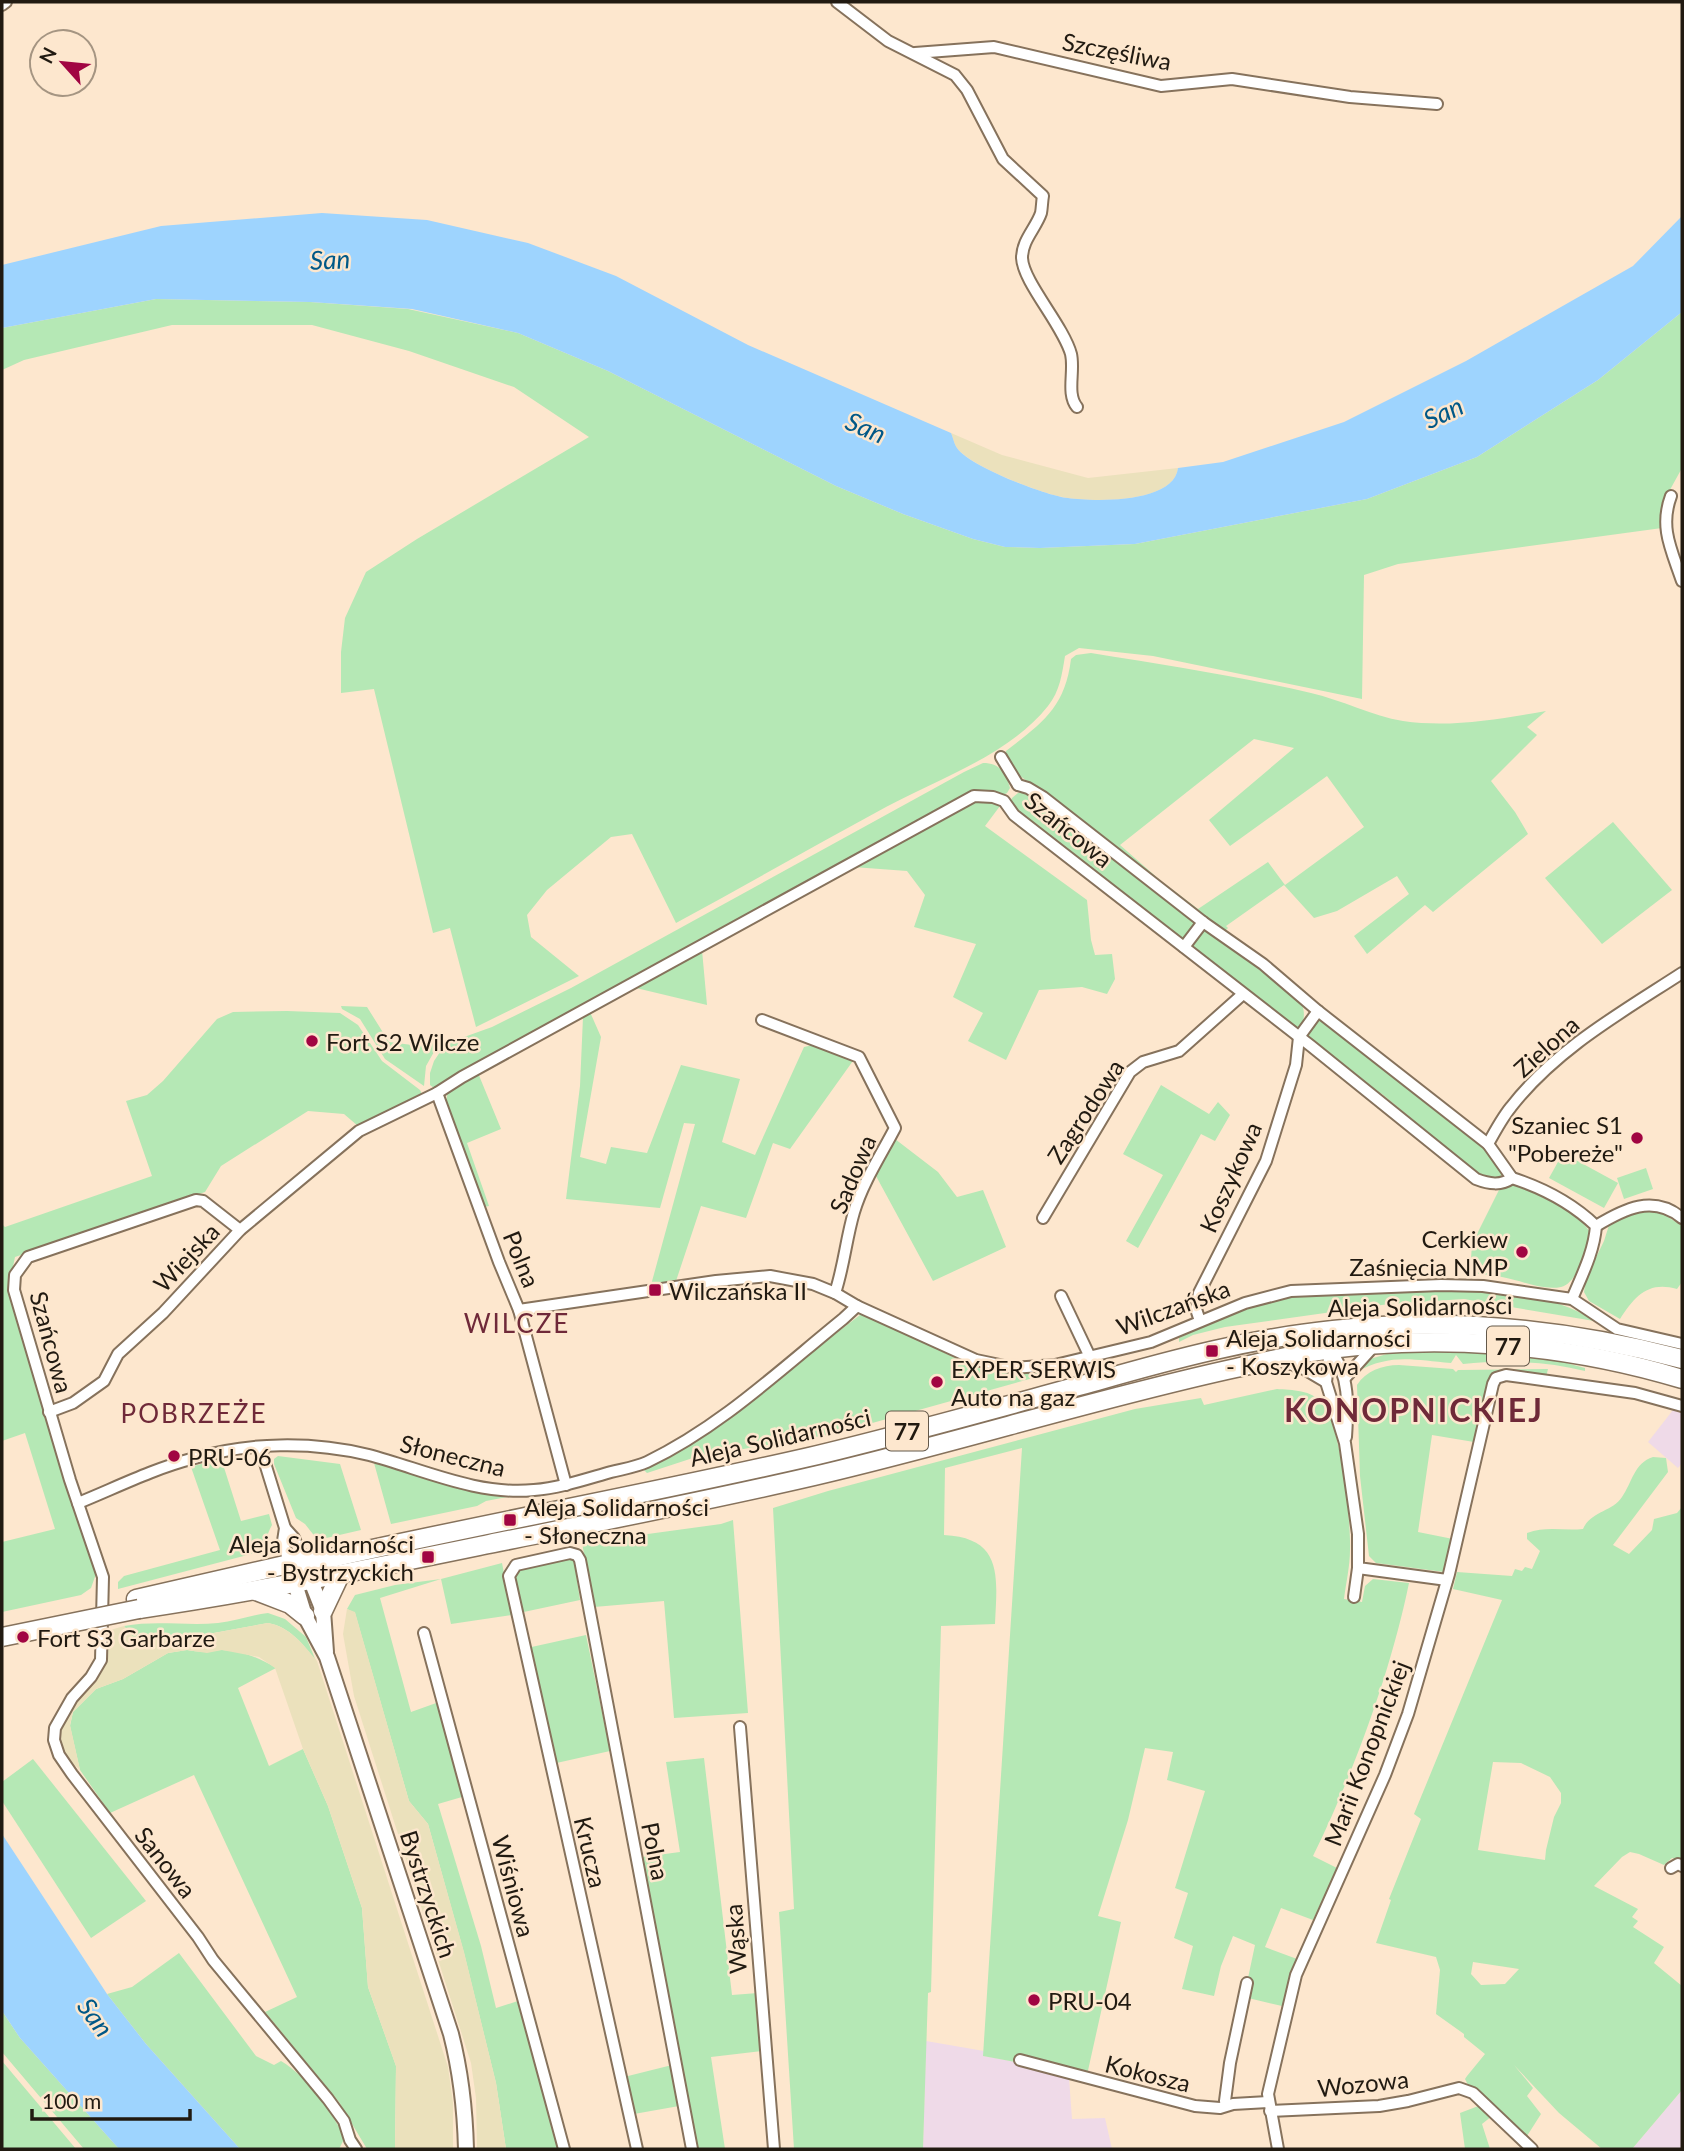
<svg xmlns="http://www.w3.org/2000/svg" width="1684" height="2151" viewBox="0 0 1684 2151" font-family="Lato,sans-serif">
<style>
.industrial{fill:#efdae8}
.green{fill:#b5e8b5;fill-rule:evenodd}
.sand{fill:#ebe1bc}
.water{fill:#9ed4fe}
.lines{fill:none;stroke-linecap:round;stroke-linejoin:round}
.minor-casing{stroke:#86725c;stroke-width:14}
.tertiary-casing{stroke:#86725c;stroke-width:18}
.trunk-casing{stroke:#86725c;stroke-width:21}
.minor{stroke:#fff;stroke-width:10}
.tertiary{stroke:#fff;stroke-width:14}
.trunk{stroke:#fff;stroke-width:18}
.trunk-bridge-casing{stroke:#86725c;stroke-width:21;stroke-linecap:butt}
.trunk-bridge{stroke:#fff;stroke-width:18}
.poi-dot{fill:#a10542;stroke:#fde7ce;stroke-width:2.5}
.labels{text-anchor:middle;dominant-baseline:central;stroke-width:5;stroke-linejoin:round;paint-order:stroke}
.shield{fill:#fde7ce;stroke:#63584a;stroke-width:2}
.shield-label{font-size:23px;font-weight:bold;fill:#211a11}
.street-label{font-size:24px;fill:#211a11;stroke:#fde7ce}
.poi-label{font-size:24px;fill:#211a11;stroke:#fde7ce;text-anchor:start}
.water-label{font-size:26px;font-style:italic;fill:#005887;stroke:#fde7ce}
.neighbourhood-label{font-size:26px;letter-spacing:2px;fill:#6f2939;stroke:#fde7ce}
.district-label{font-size:32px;font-weight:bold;letter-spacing:2px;fill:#6f2939;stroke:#fde7ce}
</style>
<rect width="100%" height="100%" fill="#fde7ce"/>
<g class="industrial">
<path d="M1673 1410 1682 1413V1463L1678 1468 1648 1442Z"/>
<path d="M926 2041 984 2051V2056L1016 2062 1069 2078 1072 2119 1105 2118 1112 2149H923Z"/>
<path d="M1682 2090V2149H1632Z"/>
</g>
<g class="green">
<path d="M156 299 310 302 408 309 518 333 608 371 836 486 903 514 973 539 1005 547 1040 548 1135 544 1367 499 1477 457 1598 380 1682 312V468L1666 497 1662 528 1398 564 1364 575 1362 699 1153 656 1079 648 1065 656C1062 674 1060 691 1048 706 1009 755 940 778 886 807 816 845 746 885 676 923L632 834 611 837 547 890 527 915 531 937 579 976 476 1027 450 928 433 933 374 689 341 693V652L345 618 366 572 417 539 589 437 514 387 409 351 312 325H172L24 360 2 370V328Z"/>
<path d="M1091 653C1165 665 1238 676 1311 693 1342 700 1372 716 1403 721 1451 728 1499 719 1546 711L1527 727 1537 735 1491 781 1515 812 1528 834 1433 912 1425 905 1367 954 1354 936 1409 894 1397 876 1337 911 1314 918 1284 885 1226 926 1228 928 1224 932 1011 769 1006 760V751C1042 723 1065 708 1071 659L1076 655ZM1254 739 1294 748 1209 820 1230 846 1327 776 1364 827 1285 885 1268 862 1198 909 1161 881 1120 845Z"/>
<path d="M983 763C1000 763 1006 773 1010 788L1007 793 1001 796 984 792 438 1087 434 1088 430 1085V1073L434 1061 442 1049 453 1041 492 1027 571 988 964 772Z"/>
<path d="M1018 793H1030L1195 922 1184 942 1026 822 1010 803 1012 798Z"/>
<path d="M972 801 996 802 1000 806 985 826 1087 900 1091 940 1095 955 1112 954 1115 979 1107 994 1082 987 1039 990 1006 1060 968 1041 983 1013 953 997 976 944 914 927 925 895 907 871 853 867Z"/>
<path d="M1613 822 1672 890 1602 944 1545 878Z"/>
<path d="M1205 929C1228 943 1291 983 1302 1005 1305 1012 1304 1019 1302 1026L1293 1029 1193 948 1192 943 1200 930Z"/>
<path d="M702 950 707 1005 636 988Z"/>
<path d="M341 1006 367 1007 389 1042 412 1045 437 1036 439 1043 426 1066 424 1086 385 1059 360 1019 342 1009Z"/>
<path d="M287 1011 340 1013 358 1025 382 1061 420 1090 422 1094 358 1126 344 1114 308 1111 221 1166 205 1192 15 1257 10 1281 49 1425 96 1574 91 1588 81 1595 2 1612V1542L55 1529 25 1433 2 1441V1224L5 1227 152 1176 126 1101 147 1095 163 1081 217 1019 233 1012Z"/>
<path d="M590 1012 601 1037 580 1157 606 1164 611 1147 647 1153 681 1065 740 1079 722 1142 755 1155 804 1047 817 1044 855 1058 790 1149 773 1143 746 1218 701 1206 676 1281 651 1285 695 1124 684 1123 660 1208 566 1199 580 1086 583 1017Z"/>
<path d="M1319 1021 1324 1022 1477 1140 1503 1169 1500 1179 1485 1180 1382 1094 1366 1086 1310 1041 1305 1035 1312 1024Z"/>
<path d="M478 1073 501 1129 467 1143 489 1206 484 1207 446 1102 448 1090Z"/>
<path d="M1161 1085 1209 1114 1218 1102 1230 1115 1215 1141 1201 1134 1138 1248 1126 1241 1163 1175 1123 1154Z"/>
<path d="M895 1139 938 1172 957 1197 983 1190 1006 1247 933 1281 876 1176Z"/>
<path d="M1563 1153 1618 1183 1604 1208 1549 1178Z"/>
<path d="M1646 1168 1653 1189 1624 1199 1617 1178Z"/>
<path d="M1515 1185C1547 1196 1570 1204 1590 1232 1589 1246 1577 1284 1561 1287 1543 1291 1520 1280 1502 1277 1492 1275 1481 1274 1470 1273L1472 1244 1499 1190Z"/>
<path d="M1646 1210 1662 1213 1682 1226V1282L1677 1289C1648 1281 1635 1296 1620 1319L1589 1301 1584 1292 1586 1278 1604 1241 1610 1222 1617 1216Z"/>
<path d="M1456 1291C1503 1293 1555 1294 1594 1321L1464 1299 1389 1304 1225 1327 1193 1335 1179 1342V1338C1210 1324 1240 1308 1274 1300 1332 1287 1397 1292 1456 1291Z"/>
<path d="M860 1315H866L974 1367C1020 1379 1045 1371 1090 1362L833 1434 696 1457 647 1473 642 1468 709 1431Z"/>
<path d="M1397 1351 1500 1353 1548 1358 1585 1368V1371C1545 1361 1504 1360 1463 1364L1456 1355 1451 1363C1414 1360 1390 1353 1357 1372L1370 1359Z"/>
<path d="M1399 1365 1453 1369 1456 1372 1458 1370 1548 1369 1546 1377H1491L1488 1386H1486L1474 1442 1432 1435 1418 1532 1453 1539 1444 1572 1376 1563 1369 1556 1360 1476 1357 1385C1366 1371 1382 1365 1399 1365Z"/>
<path d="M1277 1389C1292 1390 1312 1390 1322 1403 1341 1425 1351 1520 1350 1550 1350 1566 1346 1583 1344 1599L1362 1602 1365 1586 1373 1579 1409 1583C1391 1671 1353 1775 1313 1856L1337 1868 1313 1920 1281 1908 1265 1947 1297 1959 1282 2006 1244 1997 1255 1945 1233 1936 1221 1966 1214 1996 1182 1989 1193 1946 1174 1938 1188 1893 1175 1888 1205 1791 1167 1780 1173 1752 1145 1748 1128 1820 1098 1916 1121 1922 1087 2075 983 2056 1022 1448 945 1468 944 1535C1004 1538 997 1578 995 1624L941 1626 931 1992 928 1993 923 2149H794L779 1912 794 1909 773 1508 828 1491 1135 1409 1201 1398 1204 1405Z"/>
<path d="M278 1456 340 1464 361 1530 322 1539 316 1538 305 1524 296 1518 274 1464V1459Z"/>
<path d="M1653 1457 1666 1458 1668 1472 1613 1545 1629 1554 1652 1530 1654 1519 1677 1513 1682 1507V1861L1672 1858 1664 1865 1639 1854 1630 1852 1622 1857 1594 1886 1638 1909 1632 1917 1638 1921 1633 1927 1664 1947 1654 1963 1682 1986V2090L1632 2149H1602L1559 2113 1514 2065 1533 2088 1527 2096 1541 2114 1527 2136 1469 2087 1465 2079 1467 2076 1485 2054 1464 2037V2034L1436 2014 1440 1970 1436 1957 1376 1943 1391 1900 1389 1899 1421 1819 1414 1814 1502 1600 1453 1589 1457 1572 1512 1576 1515 1569 1522 1571 1525 1567 1532 1569 1540 1551 1527 1539V1533C1546 1526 1563 1531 1583 1529 1591 1511 1612 1512 1622 1497 1632 1483 1634 1463 1653 1457ZM1493 1762 1521 1763 1550 1777 1561 1793V1803L1554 1817 1546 1850 1545 1860 1478 1850ZM1473 1962 1519 1969 1505 1984 1481 1985 1471 1974Z"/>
<path d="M221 1458 241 1521 269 1514 272 1525C266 1535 267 1543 259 1552L118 1589V1582L124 1576 220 1550 191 1467Z"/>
<path d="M374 1463 474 1492 507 1497 486 1501 477 1506 391 1524Z"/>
<path d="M733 1520 748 1713 674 1718 664 1601 594 1607 582 1543 721 1524Z"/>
<path d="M568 1558 574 1561 580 1600 519 1613 514 1579 518 1569Z"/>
<path d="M502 1563 512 1615 451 1624 441 1579 380 1598 411 1712 439 1702 462 1797 438 1804 481 1946 496 2008 521 2000 560 2149H506L496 2083 464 1953 428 1824 409 1801 355 1613 347 1609 355 1595 395 1585 441 1579Z"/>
<path d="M268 1613 285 1619 306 1637 316 1661C303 1644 290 1627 268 1623L181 1639 133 1637 124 1626C155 1620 187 1626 218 1623 235 1621 251 1615 268 1613Z"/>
<path d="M586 1635 610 1751 552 1764 527 1648Z"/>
<path d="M187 1650C203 1653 207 1651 221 1650 240 1650 260 1658 276 1668L238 1688 269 1766 303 1749 328 1806 362 1908 368 1987 396 2066 395 2149H367L339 2102 265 2012 297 1997 194 1775 110 1813 80 1770 70 1726 73 1712 96 1689 123 1679 168 1653Z"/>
<path d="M704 1758 732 1995 758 1993 762 2051 711 2057 725 2149H696L642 1857 680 1852 666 1762Z"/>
<path d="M33 1759 146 1901 91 1938 2 1801V1782Z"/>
<path d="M179 1953 256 2056 274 2065 281 2061C309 2078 329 2109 345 2137L339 2149H240L146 2044 107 1994 132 1987Z"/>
<path d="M2 2011 20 2038 119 2149H84L2 2052Z"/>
<path d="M2 2061 76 2149H2Z"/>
<path d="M672 2065 679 2106 634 2114 624 2077Z"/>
<path d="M1481 2105 1492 2116 1482 2124 1490 2149H1465L1460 2113Z"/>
</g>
<g class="sand">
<path d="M951 433 1002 455 1088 478 1178 468C1174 503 1096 502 1068 498 1046 496 970 466 957 448 954 444 953 437 951 433Z"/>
<path d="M347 1609 355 1612 409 1801 428 1824 464 1952 496 2083 506 2149H477L476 2098 471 2063 354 1696 343 1634Z"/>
<path d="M268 1623C290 1627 303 1644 317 1661L448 2067 453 2103V2149H395L396 2066 368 1987 362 1908 328 1806 303 1749 275 1668 259 1657 222 1650 207 1653 187 1650 168 1653 123 1679 96 1689 73 1712 70 1725 80 1770 62 1753 59 1726 103 1663 109 1636 107 1631 124 1626 133 1637 181 1639Z"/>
</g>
<g class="water">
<path d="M322 213 427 220 528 243 616 276 748 345 951 433C953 437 954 444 957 448 969 466 1046 496 1068 498 1096 502 1174 503 1178 468L1223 462 1344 422 1466 361 1633 266 1682 216V312L1598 380 1477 457 1367 499 1135 544 1040 548 1005 547 973 539 903 514 836 486 608 371 518 333 412 309 310 302 156 299 2 328V265L161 226Z"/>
<path d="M2 1834 107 1994 146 2044 240 2149H119L20 2038 2 2011Z"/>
</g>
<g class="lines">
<defs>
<g id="minor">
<path d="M837 2 888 41 955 75 967 90 1003 159 1043 196C1042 201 1042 208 1041 213 1036 228 1022 240 1022 258 1023 282 1063 325 1071 354 1075 371 1066 394 1077 407"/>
<path d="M2 5 6 2"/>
<path d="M915 53 994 47 1161 86 1232 79 1350 97 1437 104"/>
<path d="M1671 496C1659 528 1672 551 1682 581"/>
<path d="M1001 757 1018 785"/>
<path d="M1018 785 1028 788 1043 797 1203 922 1263 964 1318 1011 1488 1144 1512 1178"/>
<path d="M1184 947 1203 922"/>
<path d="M762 1020 859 1057 895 1128C881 1155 863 1182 854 1212 846 1239 844 1266 835 1293"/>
<path d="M437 1093 499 1262 519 1310 566 1485"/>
<path d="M1488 1144C1495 1131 1502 1118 1511 1107 1556 1049 1622 1012 1682 973"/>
<path d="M1512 1178C1543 1188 1572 1203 1596 1226 1594 1252 1582 1275 1572 1299"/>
<path d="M1043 1218 1130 1072 1143 1062 1179 1051 1243 994"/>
<path d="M1596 1226C1624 1209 1653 1194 1682 1218"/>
<path d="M240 1230 203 1201 196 1200 28 1257 15 1275 14 1290 70 1480 103 1577 101 1660 91 1677 72 1698 55 1728 54 1740 59 1755 72 1774 198 1937 213 1960 328 2099 344 2121 350 2140 356 2149"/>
<path d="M1061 1296 1090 1357"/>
<path d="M519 1310 716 1281 770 1276 813 1284 835 1293 857 1306 976 1360 1014 1368 1055 1365 1151 1342 1245 1303 1291 1291 1441 1285 1483 1286 1572 1299 1617 1329 1682 1344"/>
<path d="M1200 1321 1196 1309 1199 1293 1266 1161 1296 1065 1299 1037 1318 1011"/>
<path d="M1329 1330 1330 1350 1326 1382 1345 1443 1358 1534V1568L1447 1580"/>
<path d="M1330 1350C1350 1374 1348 1407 1346 1437"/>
<path d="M1281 1361 1304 1369 1326 1382"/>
<path d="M1345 1378 1374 1346"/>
<path d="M49 1412 73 1403 104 1381 118 1354 163 1313 240 1230 359 1131 437 1093 462 1077 974 796 993 797 1004 801 1014 815 1311 1046 1476 1179C1489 1184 1501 1186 1512 1178"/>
<path d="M260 1447 285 1528 283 1541 289 1564"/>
<path d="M78 1503C115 1488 153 1469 191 1459 249 1442 311 1441 369 1455 422 1469 478 1496 534 1490 560 1488 586 1479 611 1472 623 1469 636 1467 647 1462 720 1427 780 1370 843 1319L857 1306"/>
<path d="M285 1528 294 1538 305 1563"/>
<path d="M1354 1597 1358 1568"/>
<path d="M424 1633 564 2149"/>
<path d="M740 1727 774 2149"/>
<path d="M1671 1868 1678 1864 1682 1866"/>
<path d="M1020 2060 1195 2106 1220 2108 1233 2104 1268 2102"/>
<path d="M1226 2105 1225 2101 1230 2063 1247 1983"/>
<path d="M1270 2111 1379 2106 1408 2101 1459 2088 1473 2093 1532 2149"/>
<path d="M637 2149 509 1576 516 1565 570 1553 577 1555 580 1560 692 2149"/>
<path d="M1278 2149 1268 2094 1296 1975 1385 1775 1408 1714 1449 1574 1493 1384 1496 1378 1506 1375 1635 1393 1682 1406"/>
</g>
<g id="tertiary">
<path d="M289 1564 305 1616 327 1657 451 2034C461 2073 465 2109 466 2149"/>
<path d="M307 1571 323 1611 326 1652"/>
</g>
<g id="trunk">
<path d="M256 1591 290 1604 305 1616"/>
<path d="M136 1599 289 1564 336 1557C493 1522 652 1493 809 1457 906 1434 1001 1407 1097 1381 1174 1359 1253 1338 1333 1330 1451 1317 1568 1329 1682 1359"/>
<path d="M139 1609C256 1592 372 1568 489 1544 598 1522 706 1501 814 1476 956 1443 1094 1399 1236 1368 1259 1363 1283 1357 1306 1353 1429 1332 1563 1343 1682 1379"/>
<path d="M323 1611 340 1575"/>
</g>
</defs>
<use href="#minor" class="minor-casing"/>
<use href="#tertiary" class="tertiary-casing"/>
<use href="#trunk" class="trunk-casing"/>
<use href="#minor" class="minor"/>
<use href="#tertiary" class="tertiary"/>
<use href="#trunk" class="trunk"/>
<defs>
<path id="trunk-bridge" d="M2 1637 139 1609"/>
</defs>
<use href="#trunk-bridge" class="trunk-bridge-casing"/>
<use href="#trunk-bridge" class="trunk-bridge"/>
</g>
<g class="poi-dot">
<circle cx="312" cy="1041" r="7"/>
<circle cx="1637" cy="1138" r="7"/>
<circle cx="1522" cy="1252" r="7"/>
<rect x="648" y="1283" width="14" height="14" rx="3.5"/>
<rect x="1205" y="1344" width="14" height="14" rx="3.5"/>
<circle cx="937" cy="1382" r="7"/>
<circle cx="174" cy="1456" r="7"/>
<rect x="503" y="1513" width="14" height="14" rx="3.5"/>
<rect x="421" y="1550" width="14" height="14" rx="3.5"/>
<circle cx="23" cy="1637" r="7"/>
<circle cx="1034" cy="2000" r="7"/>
</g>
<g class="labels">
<g class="shield">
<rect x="1487" y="1326.5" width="42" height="39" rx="5"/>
<rect x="886" y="1411.5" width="42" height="39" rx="5"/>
</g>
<g class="shield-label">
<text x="1508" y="1346">77</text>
<text x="907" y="1431">77</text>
</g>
<g class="street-label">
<text transform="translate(1117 51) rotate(11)">Szczęśliwa</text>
<text transform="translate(1069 829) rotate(39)">Szańcowa</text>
<text transform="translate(1546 1046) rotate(-42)">Zielona</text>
<text transform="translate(1085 1111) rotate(-57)">Zagrodowa</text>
<text transform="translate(852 1174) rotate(-67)">Sadowa</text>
<text transform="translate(1230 1177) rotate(-66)">Koszykowa</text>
<text transform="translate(186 1257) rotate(-47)">Wiejska</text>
<text transform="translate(522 1259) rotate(68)">Polna</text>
<text transform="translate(1420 1306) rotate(-1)">Aleja Solidarności</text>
<text transform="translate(1173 1307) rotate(-20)">WiIczańska</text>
<text transform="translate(52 1342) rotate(75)">Szańcowa</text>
<text transform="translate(780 1437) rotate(-13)">Aleja Solidarności</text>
<text transform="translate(453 1455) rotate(14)">Słoneczna</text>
<text transform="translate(1366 1753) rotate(-69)">Marii Konopnickiej</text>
<text transform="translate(656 1851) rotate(79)">Polna</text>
<text transform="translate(591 1852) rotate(77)">Krucza</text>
<text transform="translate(166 1862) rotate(52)">Sanowa</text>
<text transform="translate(514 1886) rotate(75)">Wiśniowa</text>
<text transform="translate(429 1894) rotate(72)">Bystrzyckich</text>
<text transform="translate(735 1939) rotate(-94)">Wąska</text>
<text transform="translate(1148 2073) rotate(14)">Kokosza</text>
<text transform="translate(1363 2083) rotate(-6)">Wozowa</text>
</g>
<g class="poi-label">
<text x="326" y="1041">Fort S2 Wilcze</text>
<text x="1623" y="1124" text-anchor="end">Szaniec S1<tspan x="1623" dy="28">"Pobereże"</tspan></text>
<text x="1508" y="1238" text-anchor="end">Cerkiew<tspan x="1508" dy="28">Zaśnięcia NMP</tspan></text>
<text x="669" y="1290">Wilczańska II</text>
<text x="1226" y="1337">Aleja Solidarności<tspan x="1226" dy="28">- Koszykowa</tspan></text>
<text x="951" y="1368">EXPER SERWIS<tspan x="951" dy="28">Auto na gaz</tspan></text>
<text x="188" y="1456">PRU-06</text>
<text x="524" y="1506">Aleja Solidarności<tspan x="524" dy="28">- Słoneczna</tspan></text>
<text x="414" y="1543" text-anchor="end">Aleja Solidarności<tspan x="414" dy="28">- Bystrzyckich</tspan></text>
<text x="37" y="1637">Fort S3 Garbarze</text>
<text x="1048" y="2000">PRU-04</text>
</g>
<g class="water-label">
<text transform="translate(330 259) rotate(-2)">San</text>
<text transform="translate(1443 412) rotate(-25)">San</text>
<text transform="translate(866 427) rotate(23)">San</text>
<text transform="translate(96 2017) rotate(54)">San</text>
</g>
<g class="neighbourhood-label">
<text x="517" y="1323">WILCZE</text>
<text x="194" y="1413">POBRZEŻE</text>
</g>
<g class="district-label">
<text x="1414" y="1409">KONOPNICKIEJ</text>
</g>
</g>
<rect width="1684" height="2151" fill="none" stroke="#211a11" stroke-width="7"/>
<g transform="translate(63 63) rotate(297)"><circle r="33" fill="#fde7ce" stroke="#a59582" stroke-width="2"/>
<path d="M0-5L12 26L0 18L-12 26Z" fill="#a10542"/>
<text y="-10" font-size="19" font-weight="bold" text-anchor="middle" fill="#211a11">N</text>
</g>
<path d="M32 2109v10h158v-10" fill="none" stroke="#211a11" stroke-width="3.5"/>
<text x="42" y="2109" font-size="21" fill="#211a11" stroke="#fde7ce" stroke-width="5" paint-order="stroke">100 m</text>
</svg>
